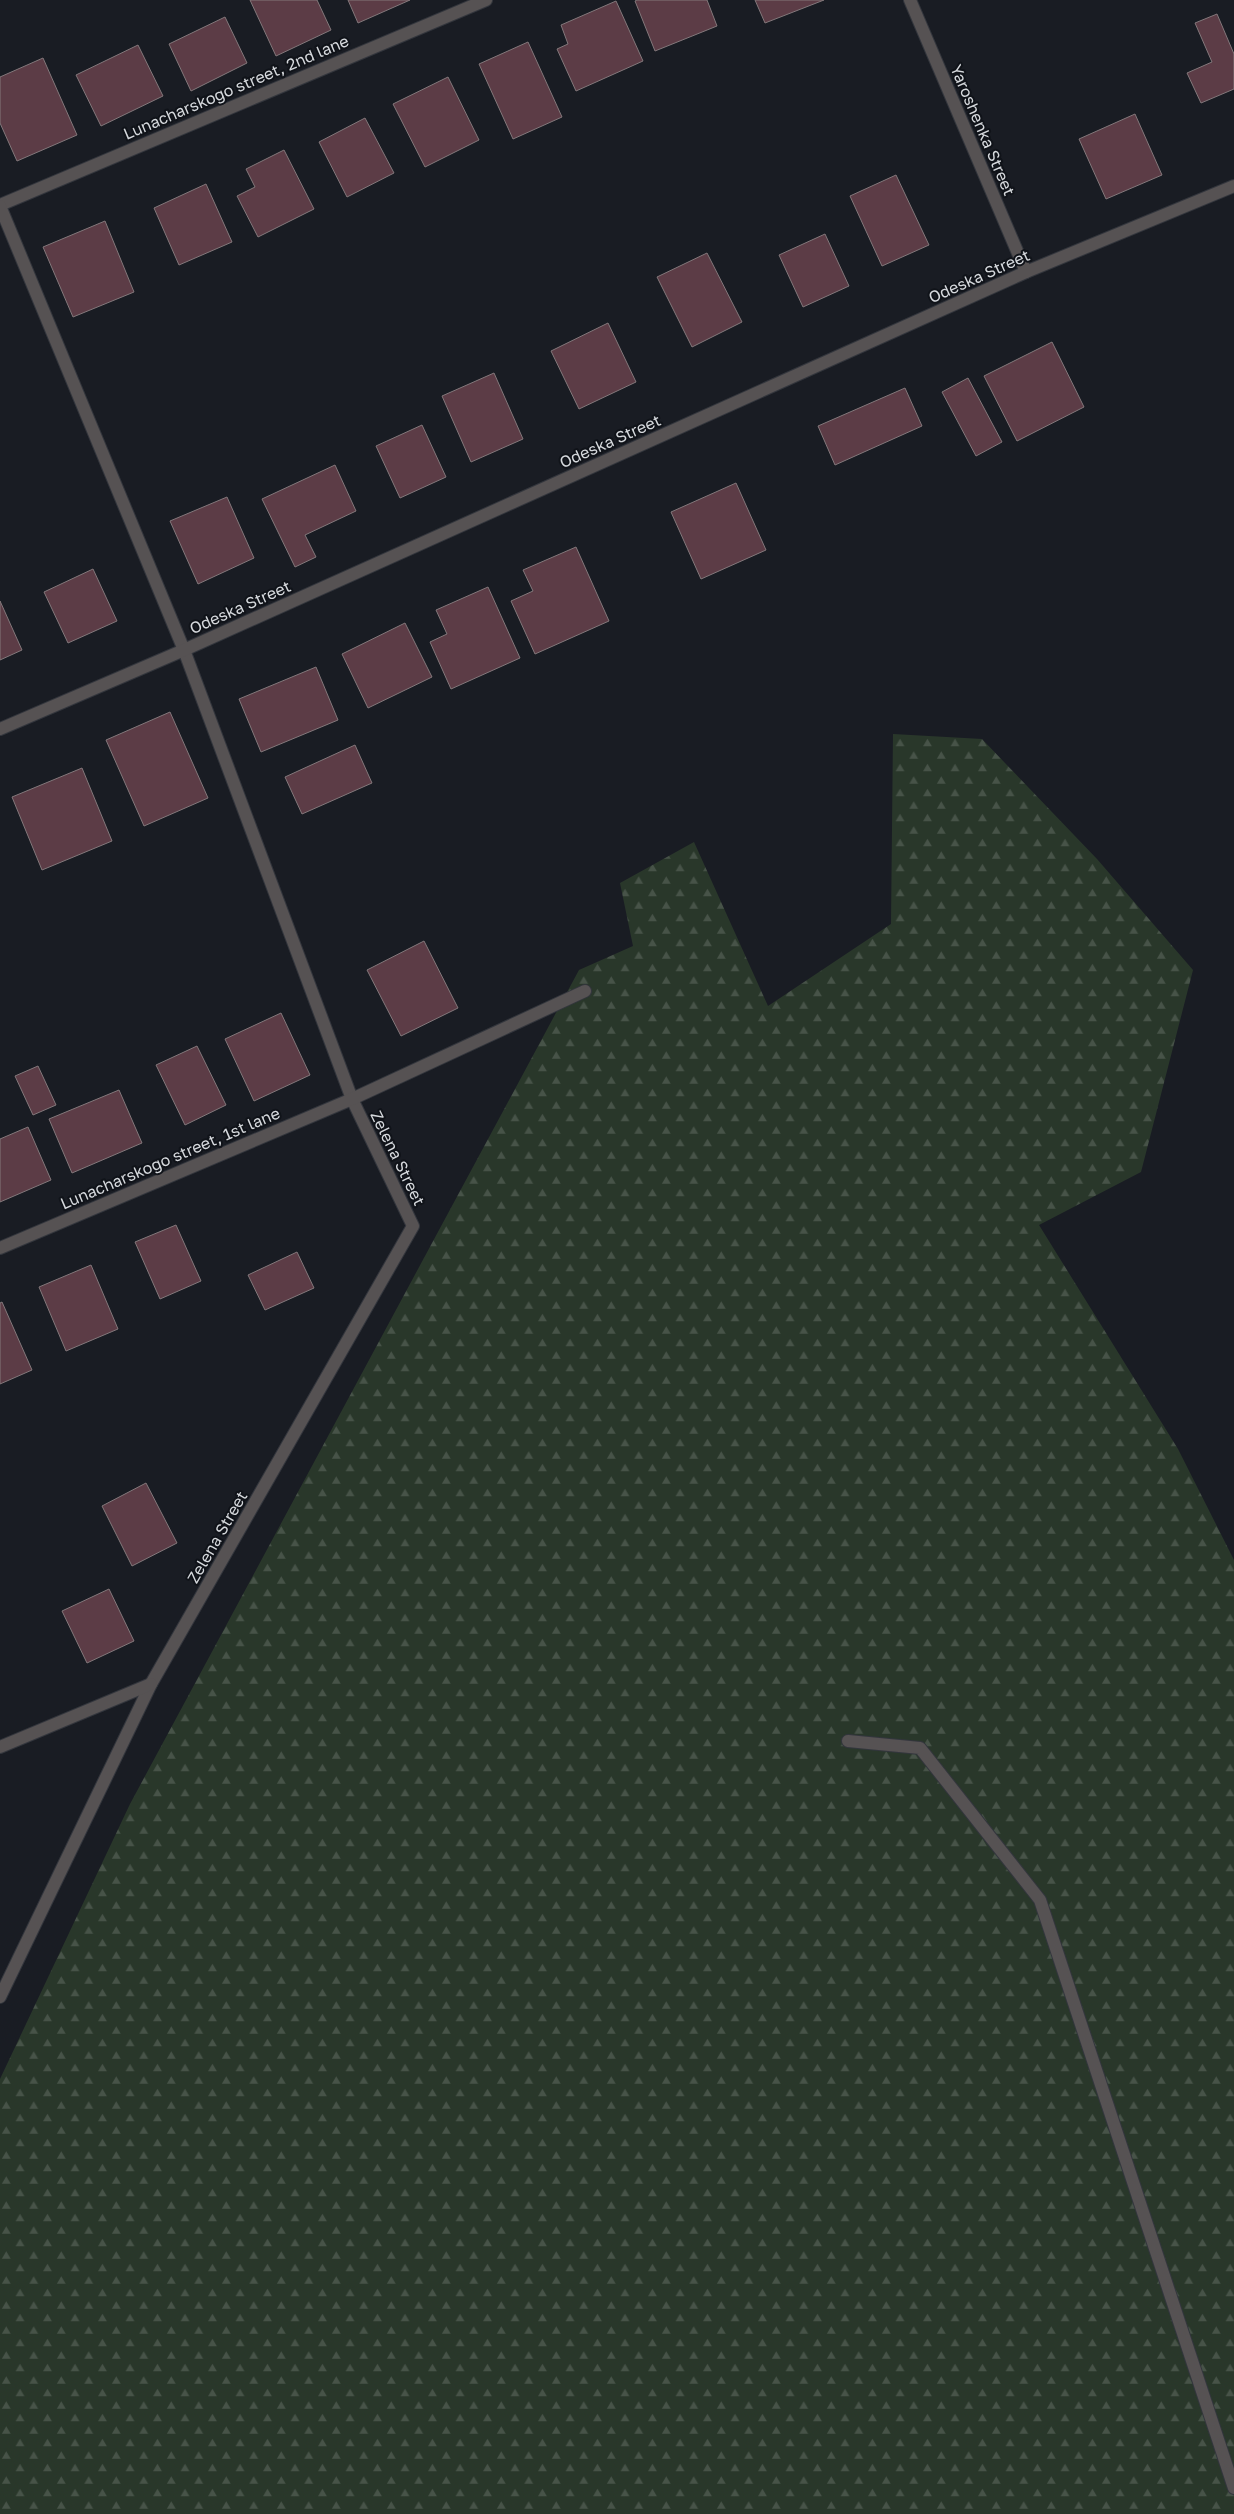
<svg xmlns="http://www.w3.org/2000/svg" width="1234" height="2514" viewBox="0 0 1234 2514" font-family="'Golos Text',sans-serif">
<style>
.forest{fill:url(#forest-firs)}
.building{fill:#5c3c46;stroke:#83787b}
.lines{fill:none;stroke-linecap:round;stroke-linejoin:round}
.lane-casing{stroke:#33363d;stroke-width:14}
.street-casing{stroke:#33363d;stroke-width:14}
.lane{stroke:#565253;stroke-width:12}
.street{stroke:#565253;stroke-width:12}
.labels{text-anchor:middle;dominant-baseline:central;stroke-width:4;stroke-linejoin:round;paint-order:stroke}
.street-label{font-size:16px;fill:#d6d9dd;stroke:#101319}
</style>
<defs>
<pattern id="forest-firs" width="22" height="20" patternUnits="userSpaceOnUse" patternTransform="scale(1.25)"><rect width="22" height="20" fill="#29372a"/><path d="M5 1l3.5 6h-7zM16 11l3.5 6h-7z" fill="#475348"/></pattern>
</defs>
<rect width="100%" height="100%" fill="#191c23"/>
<path class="forest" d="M893 734 982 739 1097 859 1193 970 1141 1172 1039 1225 1178 1449 1234 1560V2514H0V2079L130 1804 579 970 633 946 620 883 694 842 768 1006 891 924Z"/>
<g class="building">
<path d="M250 0H317L331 30 276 56Z"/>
<path d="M348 0H410L358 23Z"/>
<path d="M637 0H707L717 26 655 51 635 1Z"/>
<path d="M755 0H824L765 23Z"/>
<path d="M616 1 643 61 576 91 557 49 568 44 561 25Z"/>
<path d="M1217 14 1234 54V89L1201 103 1187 73 1212 62 1195 23Z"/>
<path d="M225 17 247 63 191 91 169 44Z"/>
<path d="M528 42 562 117 513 139 479 64Z"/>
<path d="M138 45 163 96 101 126 76 75Z"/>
<path d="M43 58 77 135 17 161 0 123V77Z"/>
<path d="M448 77 479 140 425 167 393 104Z"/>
<path d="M1135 114 1162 175 1106 199 1079 139Z"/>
<path d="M365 118 394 173 347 197 319 142Z"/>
<path d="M284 150 314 209 258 237 237 196 255 187 246 169Z"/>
<path d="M896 175 929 245 882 266 850 196Z"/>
<path d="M206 184 232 242 179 265 154 208Z"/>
<path d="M105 221 134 292 73 317 43 247Z"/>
<path d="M825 234 849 286 803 307 779 255Z"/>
<path d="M707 253 742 322 692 347 657 277Z"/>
<path d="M608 323 636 382 579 409 551 351Z"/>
<path d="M1052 342 1084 407 1017 441 984 376Z"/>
<path d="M494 373 523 439 471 462 442 396Z"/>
<path d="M968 378 1002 442 976 456 942 392Z"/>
<path d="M905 388 922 426 835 465 818 426Z"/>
<path d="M422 425 446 477 400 498 376 446Z"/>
<path d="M335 465 356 511 305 535 316 557 295 567 262 499Z"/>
<path d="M736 483 766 550 701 579 671 512Z"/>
<path d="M227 497 254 558 198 584 170 521Z"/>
<path d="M576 547 609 621 535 654 511 601 533 591 523 570Z"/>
<path d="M93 569 117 621 68 643 44 592Z"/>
<path d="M488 587 520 658 451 689 430 642 447 634 436 610Z"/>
<path d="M0 601 22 650 0 660Z"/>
<path d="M405 623 432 677 368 708 342 654Z"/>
<path d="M316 667 338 720 261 752 239 699Z"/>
<path d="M170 712 208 798 144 826 106 740Z"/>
<path d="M355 745 372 783 302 814 285 777Z"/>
<path d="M82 768 112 841 42 870 12 797Z"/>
<path d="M424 941 458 1008 401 1036 367 970Z"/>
<path d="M281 1013 310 1075 254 1101 225 1039Z"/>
<path d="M197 1046 226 1105 185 1125 156 1065Z"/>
<path d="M38 1066 56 1105 33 1115 15 1076Z"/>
<path d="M119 1090 142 1143 72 1173 49 1119Z"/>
<path d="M28 1127 51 1180 0 1202V1139Z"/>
<path d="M176 1225 201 1281 160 1299 135 1242Z"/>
<path d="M297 1252 314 1288 265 1310 248 1275Z"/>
<path d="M91 1265 118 1329 66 1351 39 1287Z"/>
<path d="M2 1302 32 1370 0 1384V1303Z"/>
<path d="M146 1483 177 1543 132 1566 102 1506Z"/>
<path d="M109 1589 134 1641 87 1663 62 1611Z"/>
</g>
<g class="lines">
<defs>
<path id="lane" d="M848 1741 920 1748 1040 1900 1234 2488"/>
<g id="street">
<path d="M910 0 1026 272"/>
<path d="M0 205 486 0"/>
<path d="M0 206 184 650 352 1099 413 1226 151 1684 0 1997"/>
<path d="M0 729 184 650 1026 272 1234 186"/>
<path d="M0 1248 352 1099 585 991"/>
<path d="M0 1747 151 1684"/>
</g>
</defs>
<use href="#lane" class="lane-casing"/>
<use href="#street" class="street-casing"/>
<use href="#lane" class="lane"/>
<use href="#street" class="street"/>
</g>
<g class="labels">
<g class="street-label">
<text transform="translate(236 87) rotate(-23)">Lunacharskogo street, 2nd lane</text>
<text transform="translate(983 130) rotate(67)">Yaroshenka Street</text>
<text transform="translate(979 276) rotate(-24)">Odeska Street</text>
<text transform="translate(610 441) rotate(-24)">Odeska Street</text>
<text transform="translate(240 607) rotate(-24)">Odeska Street</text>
<text transform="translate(170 1158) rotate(-23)">Lunacharskogo street, 1st lane</text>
<text transform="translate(398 1158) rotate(64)">Zelena Street</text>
<text transform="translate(217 1537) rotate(-60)">Zelena Street</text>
</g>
</g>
</svg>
